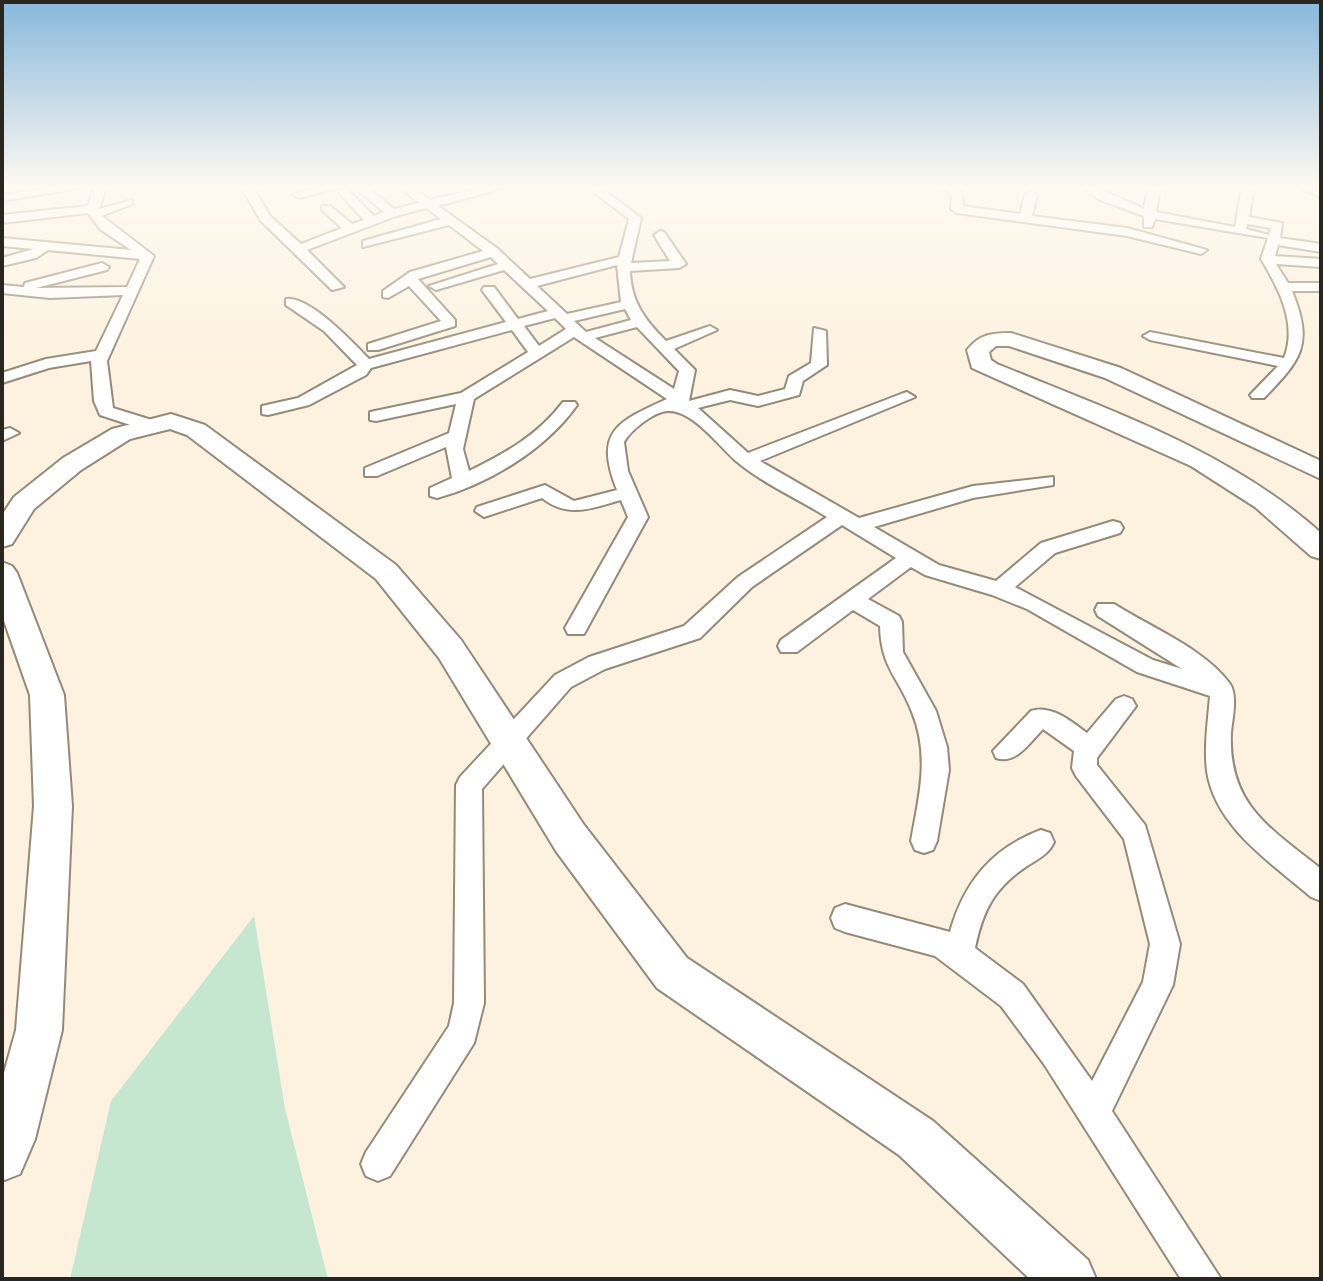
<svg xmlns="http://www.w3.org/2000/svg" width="1323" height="1281" viewBox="0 0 1323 1281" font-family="Cabin,sans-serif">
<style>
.green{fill:#c5e6cf}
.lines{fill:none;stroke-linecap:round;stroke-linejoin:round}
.street-casing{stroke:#938a79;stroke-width:4}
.secondary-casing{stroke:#938a79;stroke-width:4}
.street{fill:#fff;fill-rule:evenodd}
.secondary{fill:#fff;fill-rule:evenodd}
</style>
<rect width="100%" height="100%" fill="#fcf2df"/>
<path class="green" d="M254 916 285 1109 328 1279H70L111 1101Z"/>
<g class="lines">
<defs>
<g id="street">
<path d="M54 187H84L2 201V195Z"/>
<path d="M94 187H106L99 209 132 200V204L102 216 154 256 107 361 113 408 158 422V430H146L100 415 94 401 91 361 49 368 2 383V373L46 359 96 351 123 295 50 298 2 293V285L24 287 25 283 102 263 109 267 107 270 36 288 127 287 140 259 48 250 36 258 2 266V258L33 249 2 246V238L131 250 100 229 88 213 2 223V215L88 206Z"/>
<path d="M241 187H253L270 216 301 244 342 228 322 210V206H330L352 224 364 220 340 194V190H348L374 216 384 212 354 187H367L394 209 419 203 399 187H412L430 200 486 187H506L438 206 498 249 530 279 619 257 629 219 587 187H600L641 218 631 263 670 261 654 235 660 231 664 232 686 264 679 268 630 271C631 302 645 320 666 341L710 326 717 330 674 349 695 370 689 401 730 390 758 396 785 389 789 376 811 363 814 328 826 331 827 365 803 381 799 395 758 406 730 400 698 408 748 453 901 394 907 392 915 397 760 461 859 518 973 486 1053 477V485L973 498 874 527 939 565 996 581 1041 543 1113 521 1120 523 1123 528 1120 533 1055 553 1015 587 1153 660 1182 669 1098 616 1095 610 1098 604H1114C1150 627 1205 649 1230 684 1238 696 1232 720 1231 733 1228 805 1270 828 1321 869V901L1311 897C1272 863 1215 827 1207 771 1204 746 1208 721 1210 696L1137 672 1027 609 992 595 925 575 911 567 868 599 899 616 902 622 903 652 936 711 947 747 949 770 937 841 933 850 924 853 915 850 911 841C919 796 930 756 912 712 898 676 881 668 880 626L853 610 797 652H781L778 646 781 640 896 558 842 525 752 587 700 638 605 669 571 687 482 789 484 1003 474 1043 390 1176 378 1181 366 1176 361 1164 366 1152 449 1026 454 1003 456 785 460 777 555 675 589 657 684 626 738 577 827 517C798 499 762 483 736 461 717 444 693 411 669 411 655 410 630 431 624 442L628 471 648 517 584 634H568L565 628 628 517 621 500C592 508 569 519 542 498L484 517 475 511 477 507 545 485 574 501 617 490C594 432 616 422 667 399L574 337 474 399 463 449 469 471C506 453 538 435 563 402H575L577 405C546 449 489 484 437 498L430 496V488L452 478 446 447 377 476H365V468L449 433 456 404 376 421 370 420V412L461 393 528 352 512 330 371 368 366 375 309 405 268 415 262 414V406L298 398 357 365 324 331 286 305V299C310 296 353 343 369 359L506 322 482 290 484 287H494L518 319 548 311 504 270 436 290 429 286 498 264 491 257 418 279 455 320V326L378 350H368V344L441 321 409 286 388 298 383 297V291L410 272 483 251 449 225 363 247V241L441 219 426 208 396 216 307 250 344 287 332 290 261 221ZM617 265 621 302 567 314 537 286ZM625 309 631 320 586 332 574 321ZM555 318 566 329 539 346 524 326ZM637 327 679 371 674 389 595 338Z"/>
<path d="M319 187H340L299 198 293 195Z"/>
<path d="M940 187H954L962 192 963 206 1020 214 1025 195 1031 192 1037 195 1032 216 1127 228 1207 250 1201 254 1127 236 957 213 951 209 952 195Z"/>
<path d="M1083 187H1096L1144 209 1148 187H1160L1156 212 1235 227 1242 187H1254L1249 217 1282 223 1280 238 1321 244V252L1278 245 1275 256 1321 259V267L1276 264 1288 283H1321V291H1292C1314 345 1301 360 1264 398H1252L1250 395 1278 366 1150 340 1143 336 1150 332 1284 358C1298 324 1278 287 1261 259L1268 238 1155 219 1152 227H1144V216L1098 199ZM1247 224 1271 228 1269 235 1246 229Z"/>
<path d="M10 428 19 433 2 441V430Z"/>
<path d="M1124 696 1132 699 1136 706 1097 758V765L1145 825 1180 944 1173 985 1112 1111 1221 1279H1181L1044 1064 1001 1006 935 956 845 932 835 928 831 918 835 908 845 904 950 932C964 882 992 848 1041 830L1050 833 1054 842C1049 854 1038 859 1027 866 994 888 983 910 975 948L1023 984 1092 1081 1143 982 1150 944 1124 839 1076 776 1072 768 1074 751 1043 729C1030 742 1016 765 996 758L993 751 1031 711C1051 704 1072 722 1087 733L1116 699Z"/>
</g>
<g id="secondary">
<path d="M1297 187H1321V197Z"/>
<path d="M1011 333 1121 368 1321 461V479L1105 378 1009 346H996L989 352 991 360 997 364C1111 411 1228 450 1321 533V559L1311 556 1255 507 1191 466 972 368 967 350C980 334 992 333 1011 333Z"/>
<path d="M171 414 205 425 396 565 461 640 584 825 687 958 933 1121 1088 1260 1096 1279H1030L899 1155 657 988 556 851 439 658 376 579 187 435 170 429 130 439 81 470 34 509 12 544 2 547V515L14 497 63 458 112 429Z"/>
<path d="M2 562 12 566 17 573 64 695 72 806 62 1030 35 1139 20 1174 2 1181V1080L16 1030 34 806 30 695 2 615Z"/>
</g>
</defs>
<use href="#street" class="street-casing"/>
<use href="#secondary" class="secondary-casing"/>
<use href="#street" class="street"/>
<use href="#secondary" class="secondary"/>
</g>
<linearGradient id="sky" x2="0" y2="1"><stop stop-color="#87b8dc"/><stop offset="0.51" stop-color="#fef9f1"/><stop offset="1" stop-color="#fef9f1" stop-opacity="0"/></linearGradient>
<rect width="1323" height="366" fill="url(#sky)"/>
<rect width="1323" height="1281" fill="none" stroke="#29251f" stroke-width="8"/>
</svg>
